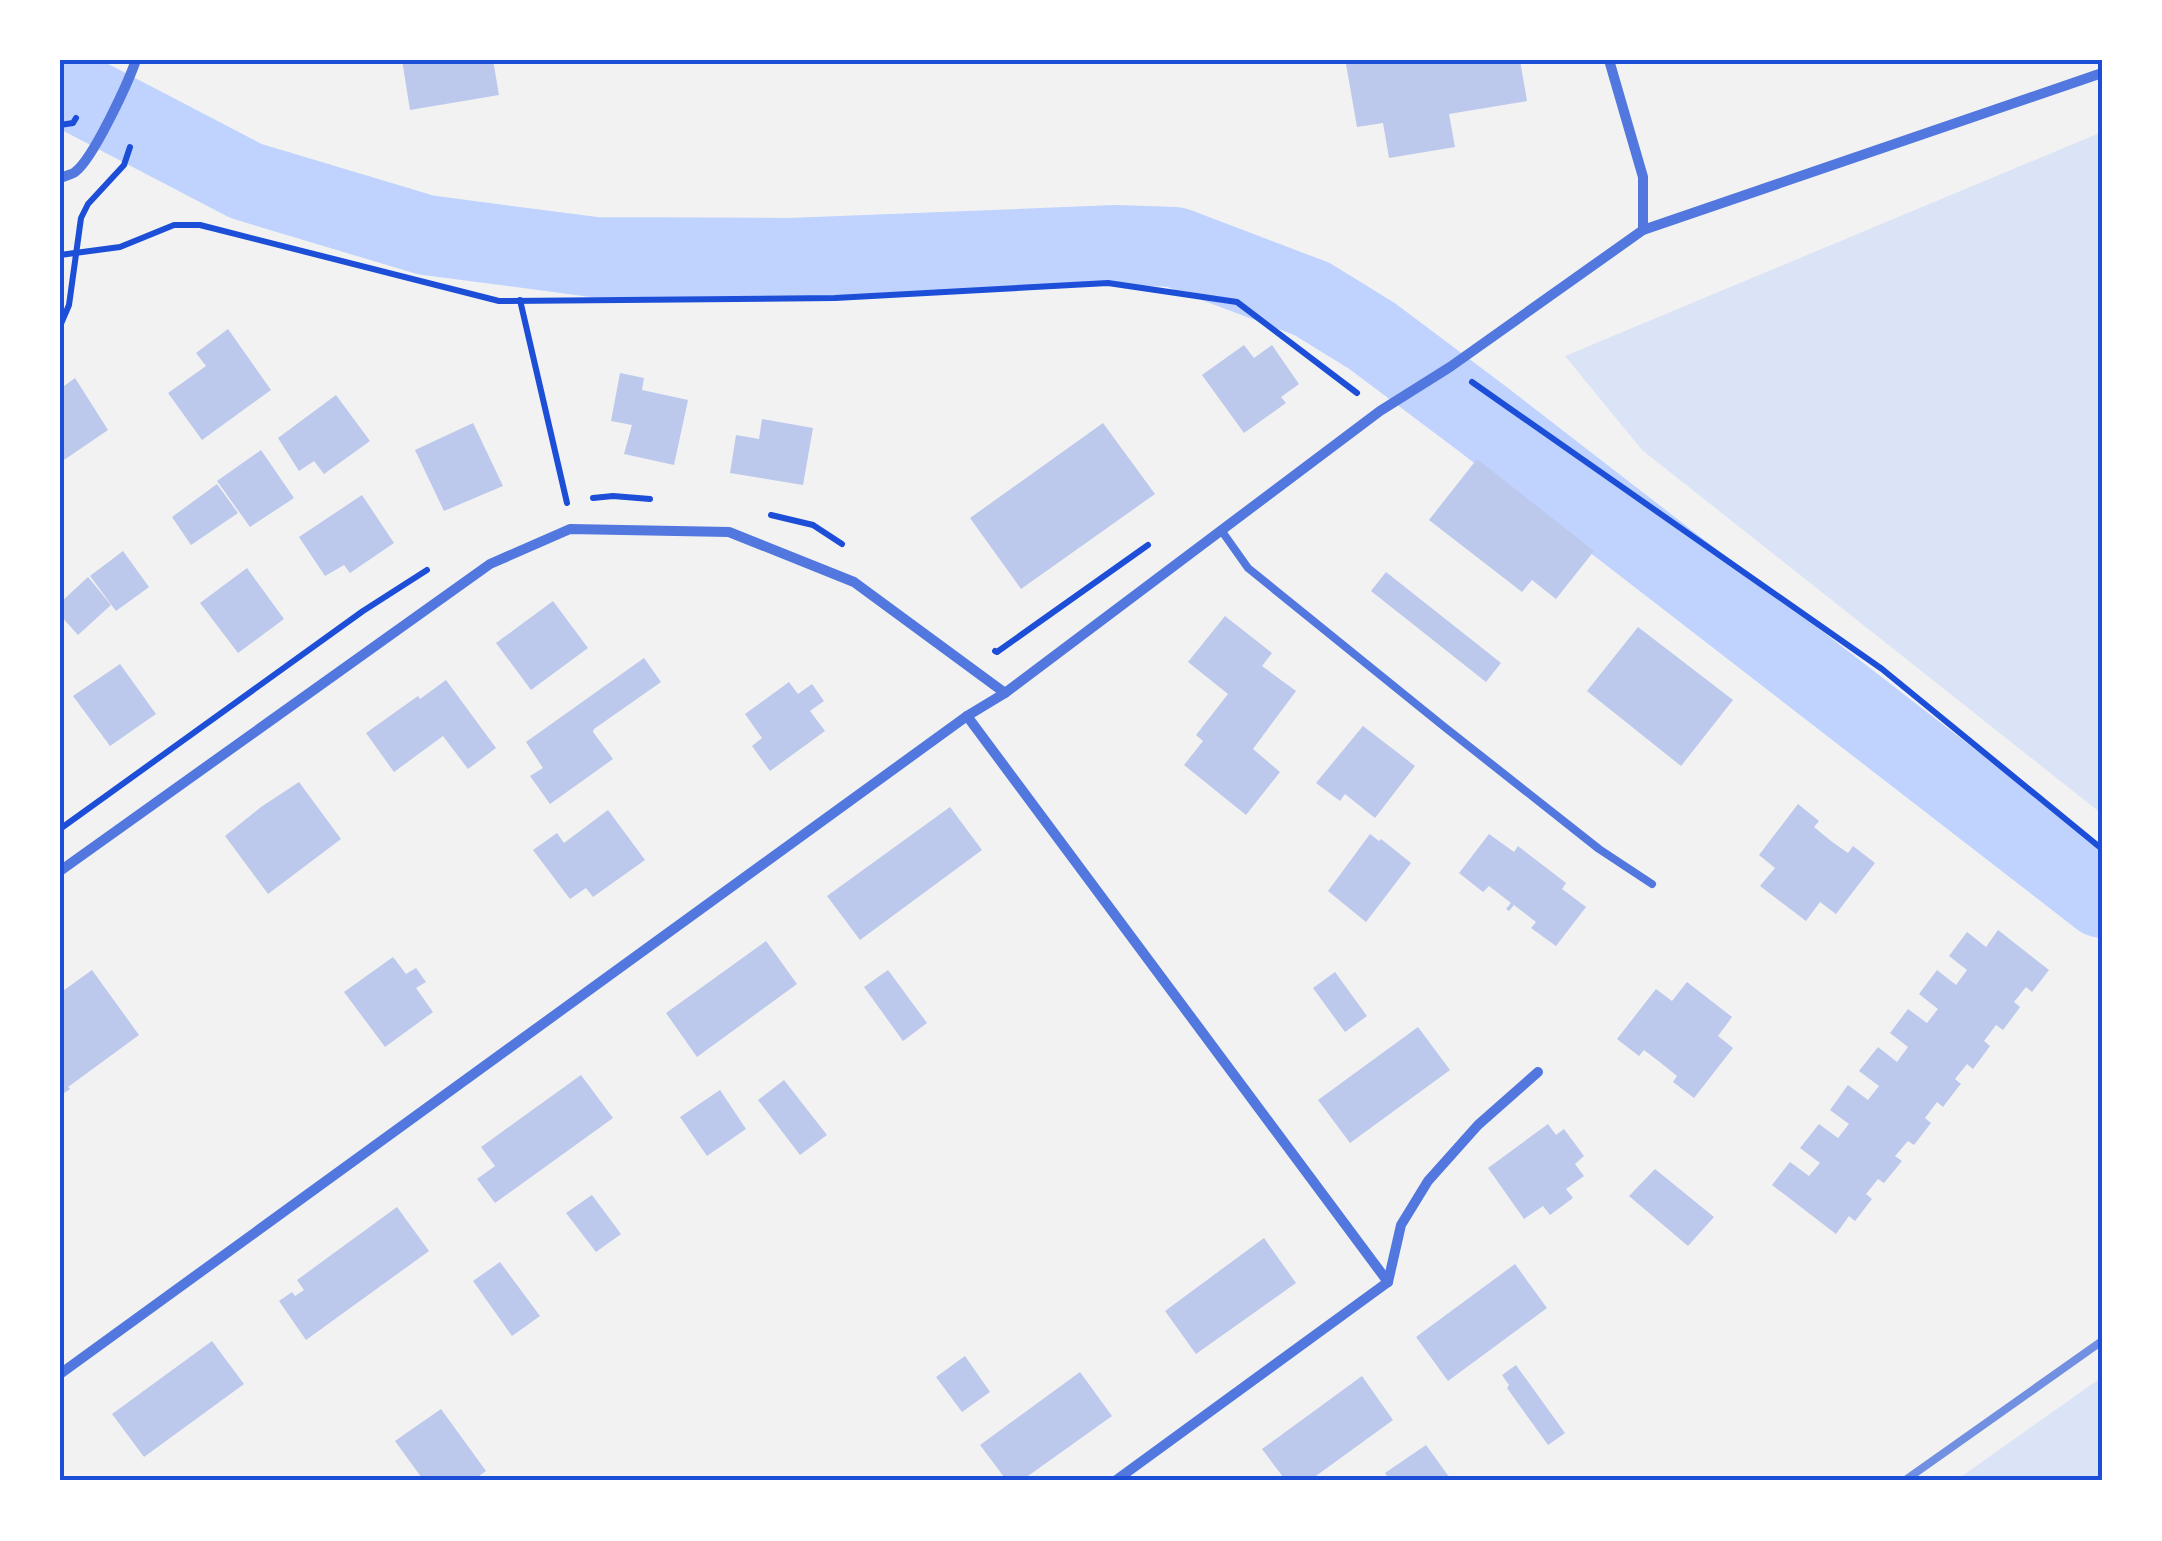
<svg xmlns="http://www.w3.org/2000/svg" width="2162" height="1541" viewBox="0 0 2162 1541" font-family="Rubik,sans-serif">
<style>
.green{fill:#dbe4f7}
.lines{fill:none;stroke-linecap:round;stroke-linejoin:round}
.river{stroke:#bfd3fe;stroke-width:80}
.building{fill:#bdc9ec}
.path{stroke:#1d4ed8;stroke-width:6}
.service{stroke:#5277de;stroke-width:8}
.minor{stroke:#5277de;stroke-width:10}
.rail{stroke:#7290e2;stroke-width:8}
.neatline{fill:none;stroke:#1d4ed8;stroke-width:4}
</style>
<rect width="100%" height="100%" fill="#f2f2f2"/>
<g class="green">
<path d="M2102 132V814L1642 450 1565 356Z"/>
<path d="M2102 1377V1481H1955Z"/>
</g>
<g class="lines">
<path class="river" d="M60 84 246 181 426 235 594 257 790 258 1116 245 1175 247 1312 299 1372 336 1480 417 2102 898"/>
</g>
<g class="building">
<path d="M402 60H493L499 95 410 110Z"/>
<path d="M1370 60H1520L1527 101 1449 114 1455 147 1389 158 1383 123 1357 127 1346 64Z"/>
<path d="M228 329 271 390 202 440 168 393 206 366 196 353Z"/>
<path d="M1244 345 1254 358 1272 345 1299 384 1281 397 1286 403 1244 433 1202 375Z"/>
<path d="M620 373 644 378 642 390 688 400 674 465 624 454 632 425 611 421Z"/>
<path d="M75 378 108 430 61 462 60 389Z"/>
<path d="M336 395 370 441 324 474 314 461 299 471 278 438Z"/>
<path d="M762 419 813 428 803 485 730 473 736 435 759 439Z"/>
<path d="M473 423 503 486 444 511 415 450Z"/>
<path d="M1103 423 1155 494 1021 589 970 518Z"/>
<path d="M261 450 294 498 250 527 217 481Z"/>
<path d="M1477 459 1594 551 1556 599 1532 580 1522 592 1429 520Z"/>
<path d="M217 484 238 513 191 545 172 517Z"/>
<path d="M362 495 394 543 350 573 344 565 325 576 299 537Z"/>
<path d="M123 551 149 587 116 611 90 576Z"/>
<path d="M247 568 284 619 238 653 200 603Z"/>
<path d="M1386 572 1501 663 1486 682 1371 591Z"/>
<path d="M88 577 111 605 78 635 60 615V603Z"/>
<path d="M553 601 588 648 531 690 496 643Z"/>
<path d="M1225 616 1272 653 1262 666 1296 691 1253 749 1280 772 1246 815 1184 765 1203 741 1196 735 1228 694 1188 662Z"/>
<path d="M1638 627 1733 700 1681 766 1587 691Z"/>
<path d="M644 658 661 682 594 729 593 732 613 759 550 804 530 776 543 768 526 742Z"/>
<path d="M120 664 156 714 110 746 73 696Z"/>
<path d="M446 680 496 748 468 769 443 736 394 772 366 733 418 696 420 699Z"/>
<path d="M789 682 798 694 812 684 824 701 810 711 825 731 770 771 752 746 762 738 745 714Z"/>
<path d="M1363 726 1415 766 1375 818 1345 794 1340 801 1316 783Z"/>
<path d="M299 782 341 839 268 894 225 836 261 807Z"/>
<path d="M1798 804 1819 821 1814 827 1831 841 1848 853 1853 846 1875 863 1836 914 1820 902 1806 921 1760 886 1775 868 1759 855Z"/>
<path d="M950 807 982 850 860 940 827 896Z"/>
<path d="M608 810 645 860 593 897 586 888 570 899 533 850 557 833 564 843Z"/>
<path d="M1370 834 1379 841 1381 839 1411 863 1366 922 1328 891Z"/>
<path d="M1489 834 1514 852 1518 846 1566 883 1562 889 1586 907 1556 946 1531 928 1536 922 1514 905 1509 911 1506 909 1511 903 1489 886 1483 892 1459 873Z"/>
<path d="M1998 930 2049 970 2032 992 2026 987 2014 1002 2020 1007 2018 1010 2003 1030 1996 1025 1984 1041 1990 1046 1973 1069 1967 1064 1955 1079 1961 1084 1959 1086 1943 1107 1937 1102 1925 1118 1931 1123 1914 1145 1908 1141 1895 1156 1902 1161 1884 1183 1878 1179 1866 1194 1872 1199 1855 1221 1849 1216 1836 1234 1772 1185 1790 1162 1809 1176 1820 1163 1800 1148 1819 1124 1838 1138 1849 1124 1830 1110 1848 1085 1868 1100 1879 1086 1859 1071 1878 1047 1897 1062 1908 1047 1890 1033 1908 1009 1927 1023 1938 1009 1919 994 1937 970 1956 985 1967 970 1949 956 1967 932 1986 947Z"/>
<path d="M766 941 797 984 697 1057 666 1013Z"/>
<path d="M393 957 406 974 416 968 426 982 416 988 433 1012 385 1047 344 992Z"/>
<path d="M92 970 139 1035 68 1087 70 1089 60 1096V993Z"/>
<path d="M888 970 927 1023 903 1041 864 987Z"/>
<path d="M1335 972 1367 1016 1345 1032 1313 988Z"/>
<path d="M1687 982 1732 1017 1718 1036 1733 1048 1694 1098 1673 1082 1677 1076 1661 1063 1644 1050 1639 1056 1617 1039 1656 989 1672 1001Z"/>
<path d="M1418 1027 1450 1070 1350 1143 1318 1100Z"/>
<path d="M581 1075 613 1118 495 1203 477 1179 495 1166 481 1147Z"/>
<path d="M784 1080 827 1135 800 1155 758 1100Z"/>
<path d="M720 1090 746 1129 707 1156 680 1117Z"/>
<path d="M1548 1124 1556 1135 1564 1129 1584 1156 1575 1164 1584 1176 1566 1189 1573 1198 1550 1215 1543 1206 1524 1219 1488 1168Z"/>
<path d="M1655 1169 1714 1217 1688 1246 1629 1196Z"/>
<path d="M592 1195 621 1234 596 1252 566 1213Z"/>
<path d="M397 1207 429 1251 306 1340 279 1301 292 1292 295 1296 304 1290 297 1280Z"/>
<path d="M1264 1238 1296 1283 1196 1354 1165 1311Z"/>
<path d="M500 1262 540 1316 512 1336 473 1281Z"/>
<path d="M1515 1264 1547 1308 1448 1381 1416 1337Z"/>
<path d="M212 1341 244 1384 144 1457 112 1414Z"/>
<path d="M965 1356 990 1392 962 1412 936 1377Z"/>
<path d="M1516 1365 1565 1433 1548 1445 1507 1388 1509 1385 1502 1375Z"/>
<path d="M1080 1372 1112 1416 1021 1481H1007L980 1445Z"/>
<path d="M1362 1376 1393 1420 1309 1481H1286L1262 1449Z"/>
<path d="M441 1409 486 1471 472 1481H424L395 1441Z"/>
<path d="M1426 1445 1452 1481H1391L1385 1473Z"/>
</g>
<g class="lines">
<g class="path">
<path d="M60 125 73 123 76 118"/>
<path d="M60 255 120 247 174 225H200L499 301 835 298 1108 283 1237 302 1357 393"/>
<path d="M520 300 567 503"/>
<path d="M60 326 69 305 81 218 88 204 124 165 130 147"/>
<path d="M1472 382 1882 669 2102 849"/>
<path d="M593 498 613 496 650 499"/>
<path d="M771 515 813 525 842 544"/>
<path d="M995 651 997 652 1148 545"/>
<path d="M60 829 363 611 427 570"/>
</g>
<path class="service" d="M1221 530 1248 568 1442 725 1599 849 1652 884"/>
<g class="minor">
<path d="M1609 60 1643 177V230"/>
<path d="M60 178C62 177 73 174 75 172 93 159 128 83 136 60"/>
<path d="M967 716 1388 1282"/>
<path d="M60 871 490 564 570 529 729 532 854 582 1005 693"/>
<path d="M1388 1282 1401 1225 1428 1181 1478 1125 1538 1072"/>
<path d="M60 1374 967 716 1005 693 1380 411 1450 367 1643 230 2102 73"/>
<path d="M1115 1481 1388 1282"/>
</g>
<path class="rail" d="M1904 1481 2102 1341"/>
</g>
<rect width="2162" height="1541" fill="none" stroke="#ffffff" stroke-width="125"/>
<rect x="62" y="62" width="2038" height="1416" class="neatline"/>
</svg>
